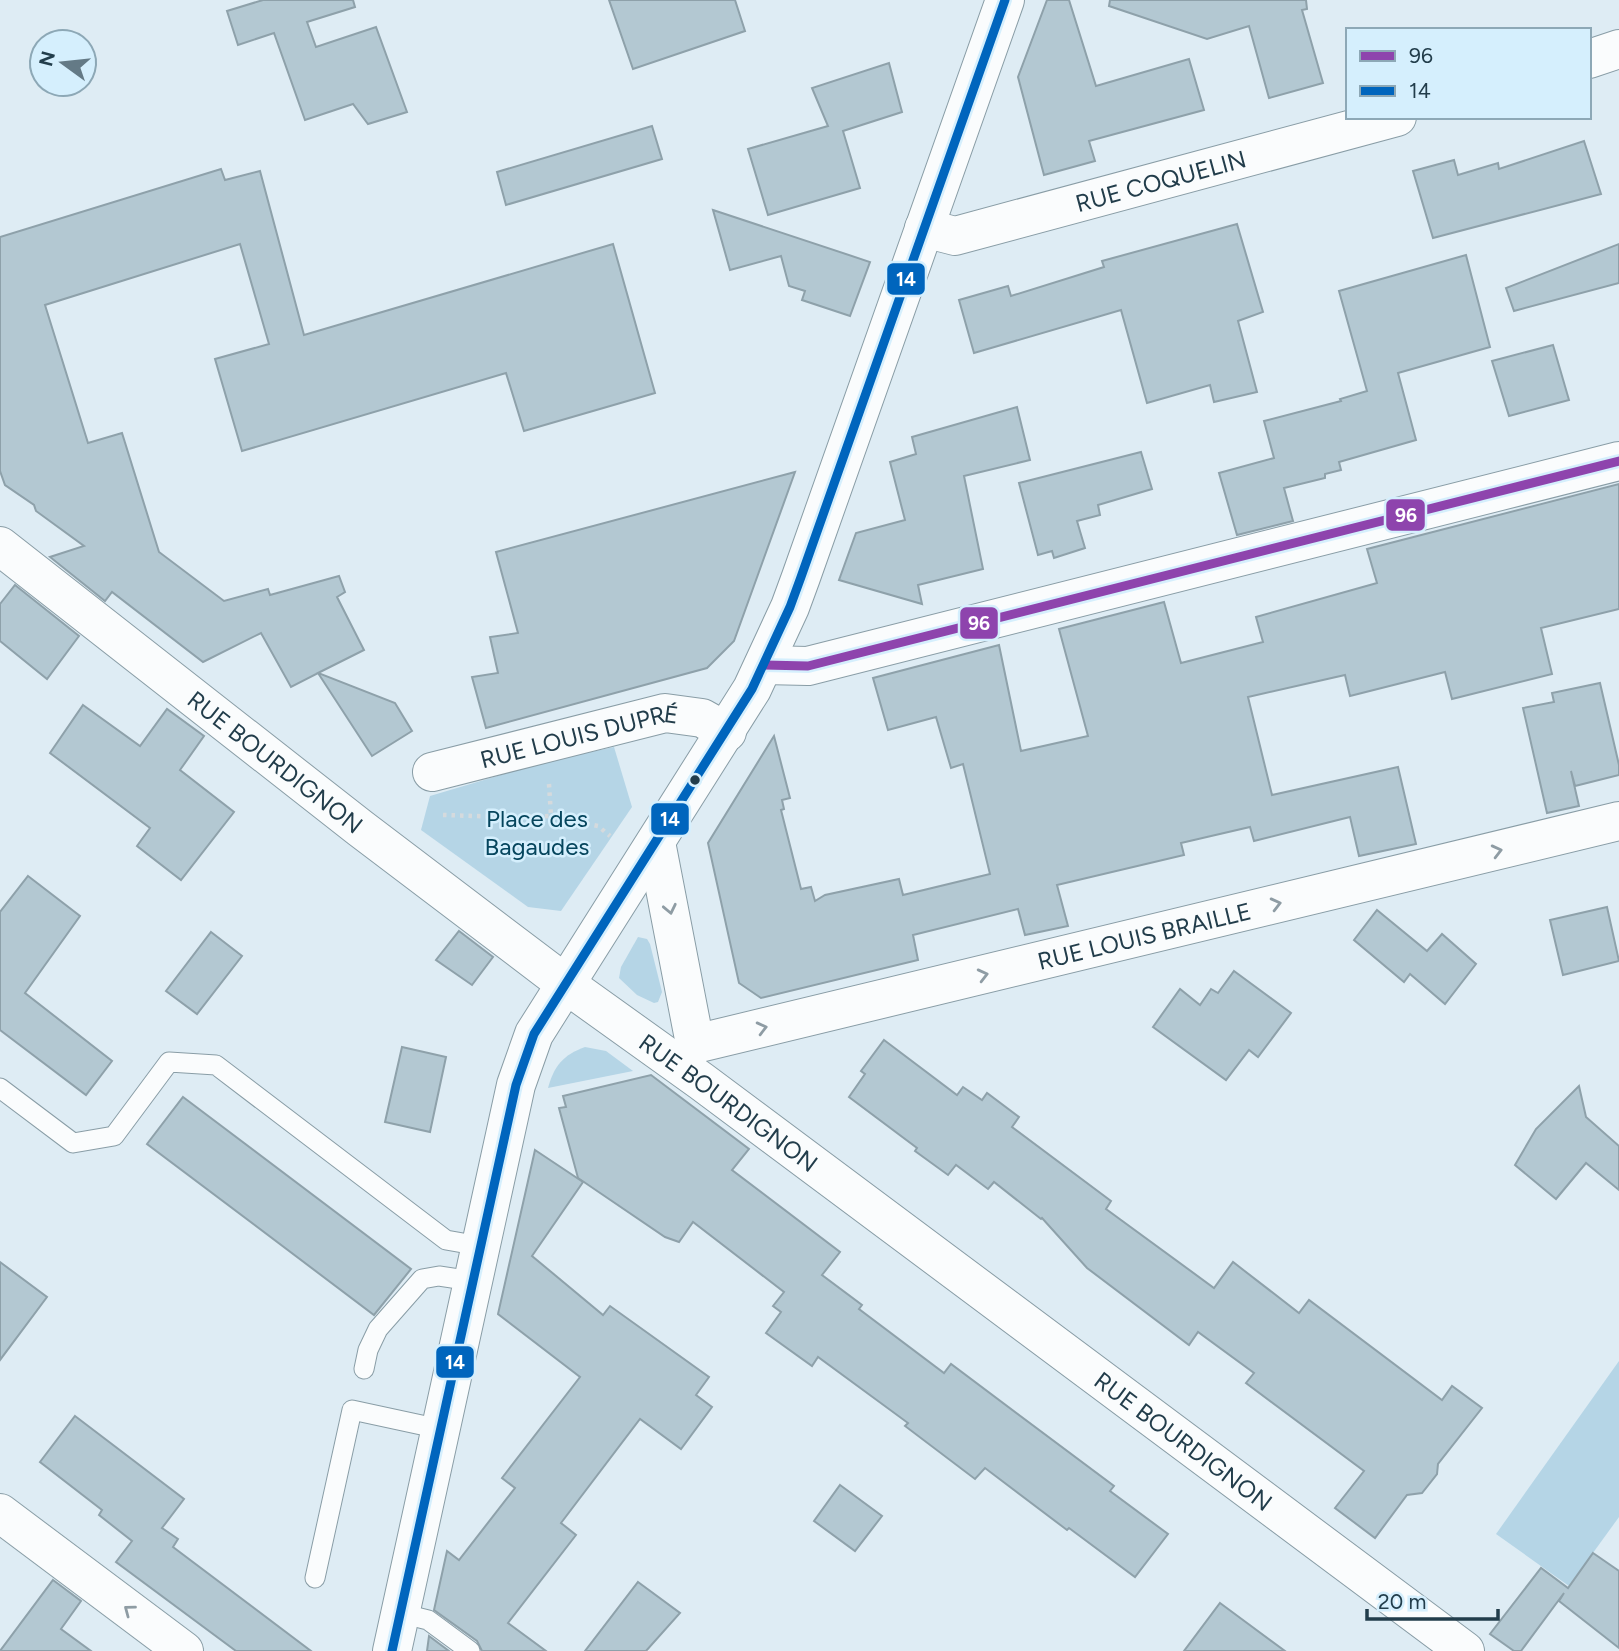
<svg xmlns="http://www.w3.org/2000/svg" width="1619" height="1651" viewBox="0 0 1619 1651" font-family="Figtree,sans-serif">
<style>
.green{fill:#b5d5e6}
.building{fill:#b3c8d2;stroke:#8ea1aa;stroke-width:2}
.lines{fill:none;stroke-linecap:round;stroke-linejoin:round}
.lane-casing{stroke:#899da6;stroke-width:21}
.street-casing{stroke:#899da6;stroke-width:40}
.secondary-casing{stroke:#899da6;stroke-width:40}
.path{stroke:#d5dadd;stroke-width:4.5;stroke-dasharray:3.5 5;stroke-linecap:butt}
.lane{stroke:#fafcfd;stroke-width:19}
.street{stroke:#fafcfd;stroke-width:38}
.secondary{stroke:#fafcfd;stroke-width:38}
.bus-1-casing{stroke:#d5effd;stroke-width:14}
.bus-2-casing{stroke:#d5effd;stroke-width:14}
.bus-1{stroke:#8e44ad;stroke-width:9}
.bus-2{stroke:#0065bd;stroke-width:9}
.oneway{stroke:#8e9ca4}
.bus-dot{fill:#223d4b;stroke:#d5effd;stroke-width:2.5}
.labels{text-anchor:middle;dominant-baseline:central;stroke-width:5;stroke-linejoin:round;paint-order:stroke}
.street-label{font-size:24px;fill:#223d4b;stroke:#d5effd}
.park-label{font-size:24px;fill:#05455d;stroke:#d5effd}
.line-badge{stroke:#d5effd;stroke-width:2.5}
.badge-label{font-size:19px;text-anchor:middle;font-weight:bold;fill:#fff}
</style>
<rect width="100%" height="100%" fill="#deecf4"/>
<g class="green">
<path d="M614 747 632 807 561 911 528 907 421 830 430 796 548 761Z"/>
<path d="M638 937 647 939 650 944 662 992 658 1002 654 1003 637 995 619 978 621 967Z"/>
<path d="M585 1047 606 1051 633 1071 548 1088C554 1066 563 1055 585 1047Z"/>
<path d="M1619 1361V1517L1569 1586 1496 1534Z"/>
</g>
<g class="building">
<path d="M263 0H353L355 7 307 22 316 47 376 27 407 112 368 124 353 104 305 120 274 33 238 45 227 11Z"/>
<path d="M609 0H735L745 31 633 69Z"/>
<path d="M1047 0H1069L1096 86 1189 59 1204 110 1089 141 1095 161 1044 175 1018 77Z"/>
<path d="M1110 0H1306L1307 9 1302 10 1323 83 1269 98 1249 26 1207 39 1109 6Z"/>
<path d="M889 63 902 112 843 131 860 188 768 215 748 149 828 126 812 88Z"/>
<path d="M652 126 662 159 506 205 497 172Z"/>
<path d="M1584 141 1601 194 1433 238 1413 171 1454 160 1458 175 1498 163 1499 169Z"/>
<path d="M221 169 225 180 260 171 304 335 613 244 655 393 524 431 506 373 242 451 215 359 269 344 240 244 45 305 88 443 122 433 159 552 224 601 268 589 270 595 339 576 345 592 337 597 364 650 318 673 395 703 412 731 372 756 318 673 291 687 261 633 203 662 112 592 105 601 50 557 84 546 36 511 34 505 5 485 0 471V237Z"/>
<path d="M713 210 870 262 850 316 802 300 805 291 789 286 781 256 730 270Z"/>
<path d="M1237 224 1263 312 1238 321 1257 392 1214 402 1210 385 1147 403 1121 310 974 353 959 300 1008 286 1011 296 1104 267 1102 261Z"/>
<path d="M1619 244V283L1514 311 1506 288Z"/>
<path d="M1466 255 1490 347 1398 373 1416 440 1339 462 1341 470 1325 474V478L1284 488 1293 521 1237 535 1219 473 1274 458 1264 421 1341 401 1340 399 1367 391 1339 291Z"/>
<path d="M1553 345 1569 400 1509 416 1492 361Z"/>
<path d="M1017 407 1030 460 964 476 983 569 918 585 922 604 839 580 856 533 905 520 890 462 916 454 912 437Z"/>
<path d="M1141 452 1152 489 1098 505 1100 515 1077 521 1085 548 1054 558 1052 551 1038 555 1019 483Z"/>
<path d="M795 472 734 641 707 668 486 728 472 677 498 673 490 637 518 633 496 552Z"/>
<path d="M1619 484V609L1541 628 1552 674 1452 699 1445 672 1350 696 1345 675 1248 697 1272 795 1398 767 1416 844 1359 856 1350 817 1254 841 1250 827 1181 843 1184 855 1057 885 1068 926 1025 935 1018 909 913 935 918 960 761 998 739 983 708 843 774 736 790 798 782 800 784 809 781 810 801 889 811 887 815 901 825 895 899 879 903 895 990 874 963 764 951 768 936 717 888 730 873 678 999 645 1021 751 1088 736 1059 629 1164 602 1181 663 1263 642 1256 617 1377 583 1367 549Z"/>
<path d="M15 585 79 636 47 679 0 641V604Z"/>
<path d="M1600 683 1619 765V775L1575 786 1571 771 1579 806 1547 813 1523 708 1554 702 1552 693Z"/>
<path d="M83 705 140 746 167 709 204 736 180 770 234 812 181 880 137 846 150 828 50 753Z"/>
<path d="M28 876 80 916 25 993 112 1061 86 1095 0 1030V912Z"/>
<path d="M1607 907 1619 961 1563 975 1550 920Z"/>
<path d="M1377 910 1427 951 1442 934 1476 964 1445 1004 1410 974 1404 982 1354 940Z"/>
<path d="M459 931 493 957 472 985 436 960Z"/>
<path d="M211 932 242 956 197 1014 166 991Z"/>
<path d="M1234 971 1291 1013 1258 1057 1249 1050 1226 1080 1153 1027 1180 989 1200 1005 1211 989 1218 993Z"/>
<path d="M884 1040 957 1095 963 1087 982 1100 987 1093 1019 1117 1012 1127 1111 1201 1106 1209 1214 1288 1233 1262 1299 1313 1309 1300 1442 1400 1452 1386 1482 1408 1438 1464 1437 1474 1422 1493 1407 1495 1375 1538 1335 1508 1364 1471 1246 1383 1254 1373 1198 1332 1189 1345 1087 1268 1042 1218 1041 1219 994 1182 988 1189 956 1165 948 1175 915 1151 917 1148 849 1097 865 1074 861 1071Z"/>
<path d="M402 1047 446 1057 430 1132 385 1122Z"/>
<path d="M651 1075 749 1149 732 1170 840 1252 822 1275 862 1305 859 1309 944 1373 951 1364 1114 1486 1110 1491 1168 1534 1135 1577 1069 1528 1067 1530 985 1468 975 1479 905 1426 908 1423 818 1357 812 1366 766 1333 781 1312 773 1306 784 1292 693 1222 679 1242 665 1237 578 1178 559 1108 566 1107 563 1096Z"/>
<path d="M1579 1086 1586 1117 1619 1146V1190L1586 1163 1556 1199 1515 1165 1536 1129Z"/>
<path d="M183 1097 411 1269 374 1315 147 1144Z"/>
<path d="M535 1150 583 1182 532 1256 603 1315 610 1306 709 1377 696 1395 712 1407 681 1449 640 1419 561 1523 576 1535 508 1623 546 1651H482L477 1641 434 1610 447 1551 459 1560 515 1488 502 1478 580 1377 498 1314Z"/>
<path d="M0 1262 47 1297 0 1360Z"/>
<path d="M75 1416 184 1499 162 1528 178 1539 173 1547 311 1651H236L116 1562 132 1541 99 1515 102 1510 40 1462Z"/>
<path d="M840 1485 882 1516 855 1551 814 1521Z"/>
<path d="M1593 1553 1619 1571V1648L1559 1601 1564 1593 1521 1651H1514L1490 1634 1541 1568 1568 1588Z"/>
<path d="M53 1580 81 1601 61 1629 91 1651H0Z"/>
<path d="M638 1582 680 1613 646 1651H585Z"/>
<path d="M1220 1603 1285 1651H1184Z"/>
<path d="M429 1636 449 1651H427Z"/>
</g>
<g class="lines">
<defs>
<g id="lane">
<path d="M0 1088 73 1143 114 1136 169 1062 216 1065 446 1240 480 1246"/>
<path d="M364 1369 368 1350 378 1329 422 1279 439 1276 472 1281"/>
<path d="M315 1578 352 1410 440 1429"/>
<path d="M400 1613 428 1620 470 1651"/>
</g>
<g id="street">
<path d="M1589 59 1619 49"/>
<path id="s1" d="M924 228 955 236 1397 117"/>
<path d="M764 665 808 666 1619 461"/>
<path id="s2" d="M432 772 665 713 702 718 727 732"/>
<path d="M656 842 695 1044"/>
<path id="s3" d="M680 1065 695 1044 1619 821"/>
<path d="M0 1513 184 1651"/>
</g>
<g id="secondary">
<path id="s4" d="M0 546 360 828 567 985 701 1081 1465 1651"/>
<path d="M392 1651 516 1085 534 1034 752 689 790 607 801 577 1005 0"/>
</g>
</defs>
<use href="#lane" class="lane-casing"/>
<use href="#street" class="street-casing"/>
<use href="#secondary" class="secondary-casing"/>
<g class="path">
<path d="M549 784 551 816 598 826 610 836"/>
<path d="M443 815 508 817 551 816"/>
</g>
<use href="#lane" class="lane"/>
<use href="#street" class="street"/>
<use href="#secondary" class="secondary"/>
<defs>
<path id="bus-1" d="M764 665 808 666 1619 461"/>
<path id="bus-2" d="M392 1651 516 1085 534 1034 752 689 790 607 801 577 1005 0"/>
</defs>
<use href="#bus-1" class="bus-1-casing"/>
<use href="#bus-2" class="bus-2-casing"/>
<use href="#bus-1" class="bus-1"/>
<use href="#bus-2" class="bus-2"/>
</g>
<defs><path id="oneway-chevron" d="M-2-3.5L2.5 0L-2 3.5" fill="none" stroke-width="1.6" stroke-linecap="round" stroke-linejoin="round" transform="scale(1.75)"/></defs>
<g class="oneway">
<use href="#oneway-chevron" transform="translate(1497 851) rotate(-14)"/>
<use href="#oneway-chevron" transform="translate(1276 904) rotate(-14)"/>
<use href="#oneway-chevron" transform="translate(670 909) rotate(78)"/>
<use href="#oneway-chevron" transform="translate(983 975) rotate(-14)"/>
<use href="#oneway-chevron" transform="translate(762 1028) rotate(-14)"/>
<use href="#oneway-chevron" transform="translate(129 1610) rotate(-143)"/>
</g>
<circle class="bus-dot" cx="695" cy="780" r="6"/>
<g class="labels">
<g class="street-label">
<text stroke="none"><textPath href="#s1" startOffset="245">RUE COQUELIN</textPath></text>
<text stroke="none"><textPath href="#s2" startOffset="152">RUE LOUIS DUPRÉ</textPath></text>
<text stroke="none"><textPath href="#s4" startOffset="350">RUE BOURDIGNON</textPath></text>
<text stroke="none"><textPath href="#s3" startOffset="488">RUE LOUIS BRAILLE</textPath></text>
<text stroke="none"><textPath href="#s4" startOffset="917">RUE BOURDIGNON</textPath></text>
<text stroke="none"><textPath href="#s4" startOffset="1484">RUE BOURDIGNON</textPath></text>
</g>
<g class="park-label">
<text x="537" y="818">Place des<tspan x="537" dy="28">Bagaudes</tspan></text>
</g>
</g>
<g class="line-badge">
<rect x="886" y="262" width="40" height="34" rx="7" fill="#0065bd"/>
<rect x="1385" y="498" width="41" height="34" rx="7" fill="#8e44ad"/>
<rect x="959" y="606" width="40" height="34" rx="7" fill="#8e44ad"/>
<rect x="650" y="802" width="40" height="34" rx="7" fill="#0065bd"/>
<rect x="435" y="1345" width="40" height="34" rx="7" fill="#0065bd"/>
</g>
<g class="badge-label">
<text x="906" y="286">14</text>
<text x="1406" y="522">96</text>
<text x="979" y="630">96</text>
<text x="670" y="826">14</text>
<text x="455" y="1369">14</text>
</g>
<rect x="1346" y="28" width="245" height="91" fill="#d5effd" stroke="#8da8b6" stroke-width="2"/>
<rect x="1360" y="51" width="35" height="10" fill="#8e44ad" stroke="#8da8b6" stroke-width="2"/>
<text x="1409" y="63" font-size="21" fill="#223d4b">96</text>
<rect x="1360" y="86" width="35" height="10" fill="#0065bd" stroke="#8da8b6" stroke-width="2"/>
<text x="1409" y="98" font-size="21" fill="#223d4b">14</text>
<g transform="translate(63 63) rotate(285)"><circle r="33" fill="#d5effd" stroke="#8da8b6" stroke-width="2"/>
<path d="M0-5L12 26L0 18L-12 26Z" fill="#647a86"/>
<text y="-10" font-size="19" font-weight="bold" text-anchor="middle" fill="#223d4b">N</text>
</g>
<path d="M1367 1609v10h131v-10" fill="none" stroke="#223d4b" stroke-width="3.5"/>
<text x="1378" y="1609" font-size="21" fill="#223d4b" stroke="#d5effd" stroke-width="5" paint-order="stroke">20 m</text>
</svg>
